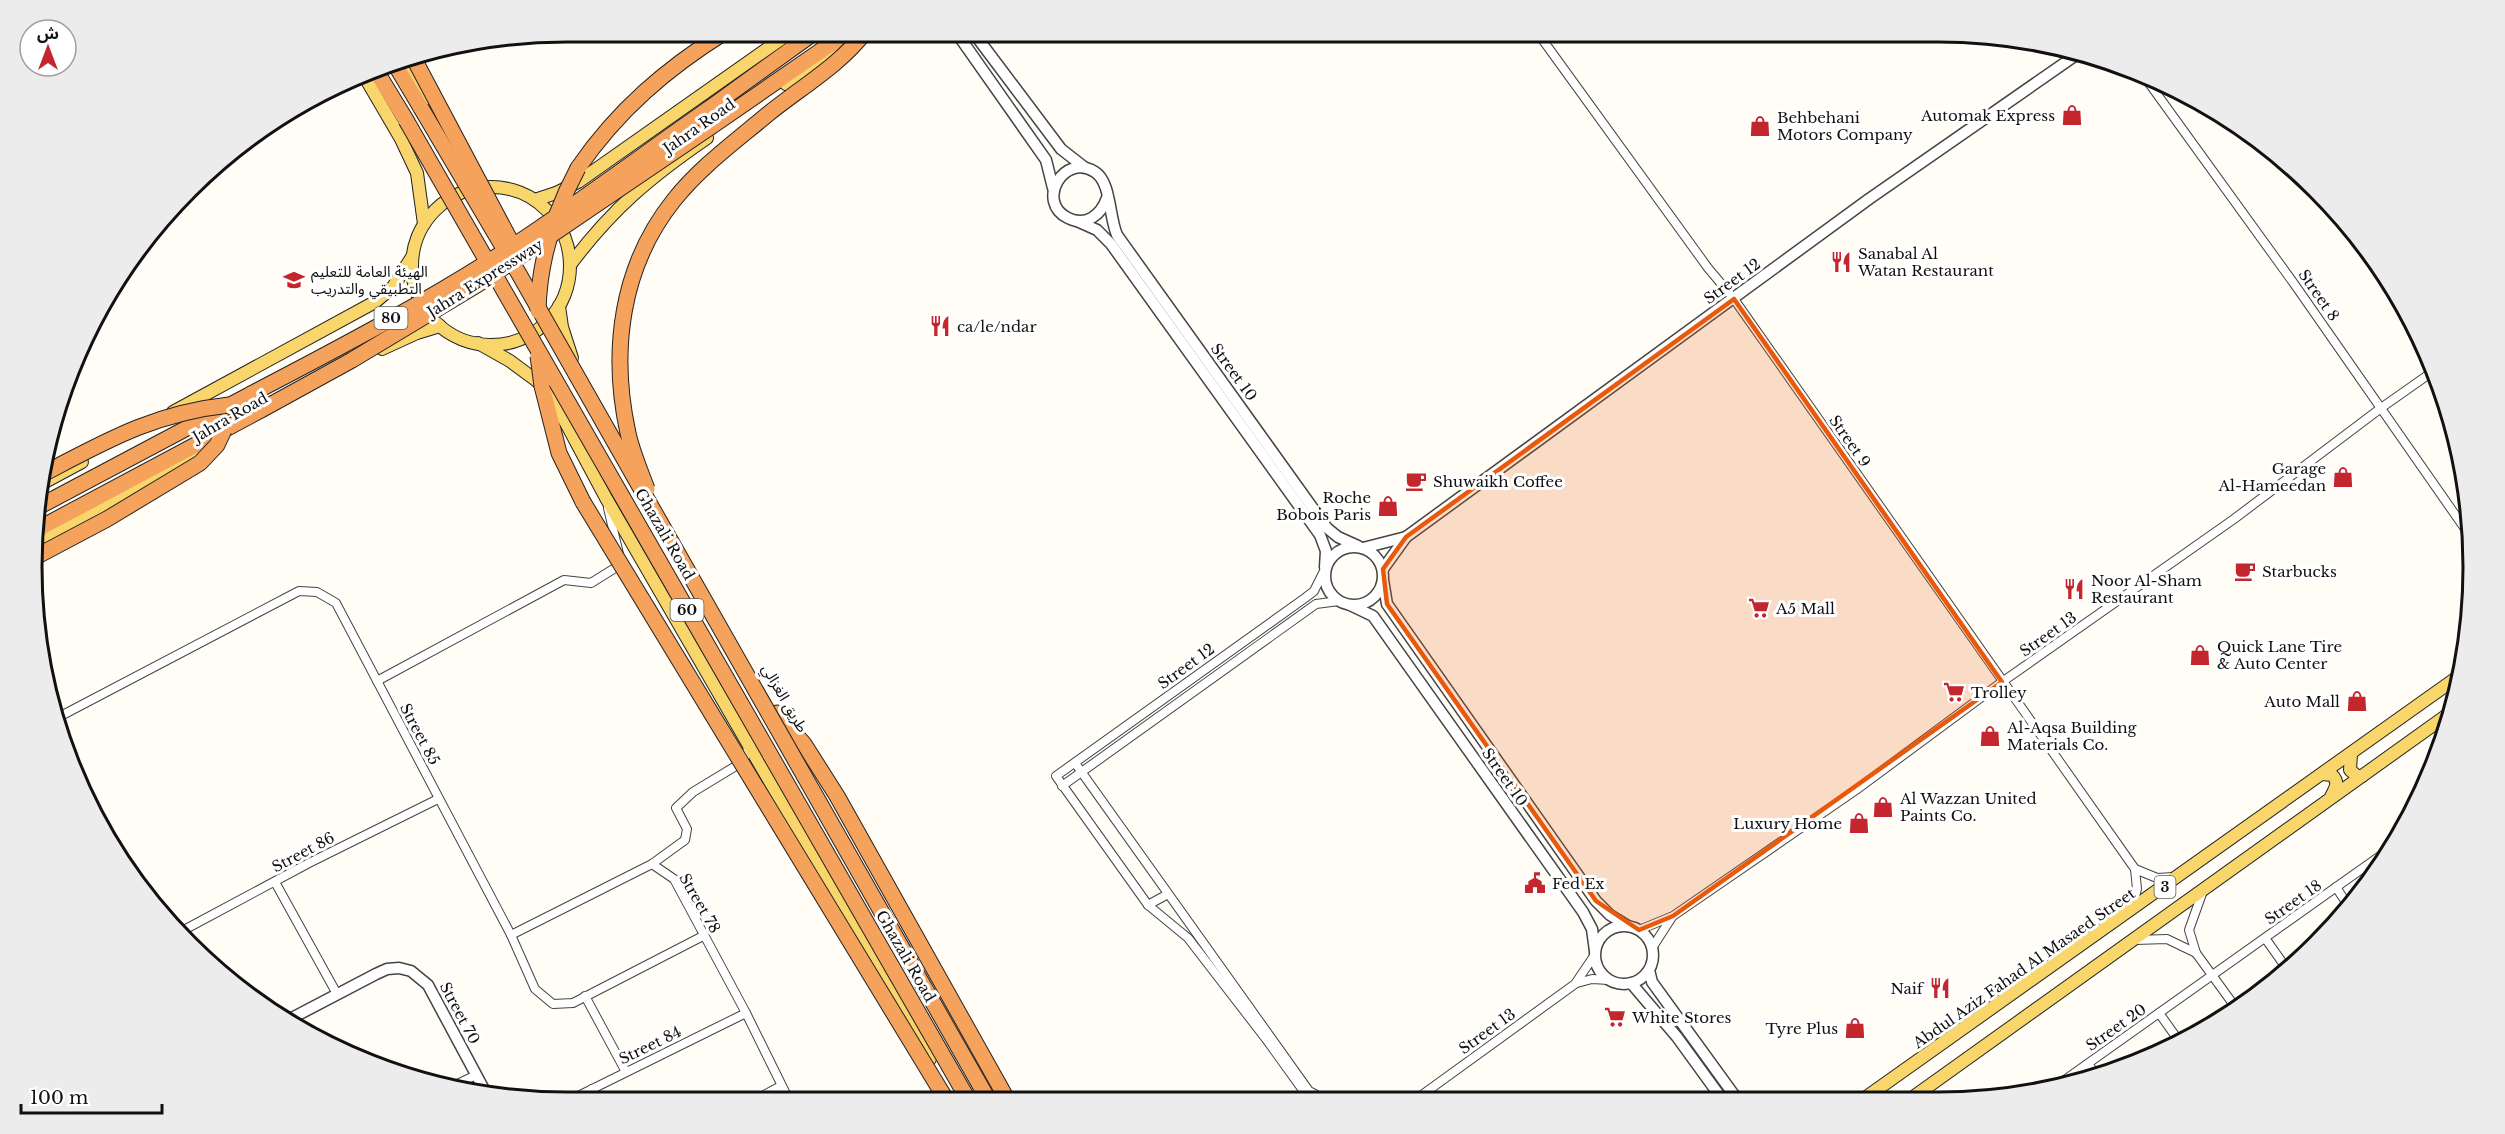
<svg xmlns="http://www.w3.org/2000/svg" width="2505" height="1134" viewBox="0 0 2505 1134" font-family="'Libre Baskerville','Noto Sans Arabic',serif">
<style>
.lines{fill:none;stroke-linecap:round;stroke-linejoin:round}
.minor-casing{stroke:#444;stroke-width:10}
.tertiary-casing{stroke:#444;stroke-width:13}
.primary-casing{stroke:#222;stroke-width:14}
.motorway-casing{stroke:#222;stroke-width:17}
.minor{stroke:#fff;stroke-width:8}
.tertiary{stroke:#fff;stroke-width:10}
.primary{stroke:#f9d66b;stroke-width:12}
.motorway{stroke:#f5a25d;stroke-width:15}
.motorway-bridge-casing{stroke:#222;stroke-width:17;stroke-linecap:butt}
.motorway-bridge{stroke:#f5a25d;stroke-width:15}
.marked{fill:#e8590c;fill-opacity:0.2;stroke:#e8590c;stroke-width:4.5;stroke-linejoin:round}
.labels{text-anchor:middle;dominant-baseline:central;stroke-width:6;stroke-linejoin:round;paint-order:stroke}
.shield{fill:#fff;stroke:#585858;stroke-width:1.5}
.shield-label{font-size:14px;font-weight:bold;fill:#111}
.poi-label{font-size:15px;fill:#111;stroke:#fff;text-anchor:start}
.street-label{font-size:15px;fill:#111;stroke:#fff}
.rim{fill:none;stroke:#111;stroke-width:3}
</style>
<rect width="100%" height="100%" fill="#fffdf5"/>
<g class="lines">
<defs>
<g id="minor">
<path d="M1537 32 1708 268 1734 299 2135 869 2137 889 2132 908"/>
<path d="M2141 72 2295 285 2470 536"/>
<path d="M377 681 564 580 591 583 615 568 619 554 608 508"/>
<path d="M55 719 299 591 317 592 336 603 511 935 535 989 553 1004 573 1003 703 936"/>
<path d="M1075 763 1309 1091 1326 1100"/>
<path d="M1062 786 1316 604 1339 601"/>
<path d="M652 864 674 879 746 1013 790 1102"/>
<path d="M2135 869 2157 878 2174 877"/>
<path d="M275 882 337 994"/>
<path d="M2336 887 2349 907"/>
<path d="M2203 891 2189 930 2196 953 2236 1008"/>
<path d="M1148 905 1168 894"/>
<path d="M1639 930 1673 916 1856 790 2002 682 2234 519 2381 408 2435 370"/>
<path d="M182 931 309 863 438 799"/>
<path d="M511 935 652 864 685 840 687 829 676 808 693 792 744 761 749 745"/>
<path d="M2265 938 2287 969"/>
<path d="M2135 940 2167 939 2196 953"/>
<path d="M1652 948 1672 917"/>
<path d="M1577 983 1592 979 1609 980"/>
<path d="M585 996 626 1072"/>
<path d="M2159 1013 2179 1041"/>
<path d="M2088 1064 2096 1074"/>
<path d="M2059 1084 2387 851"/>
<path d="M449 1088 476 1075"/>
<path d="M592 1089 598 1102"/>
<path d="M1310 1100 1266 1039 1188 938 1148 905 1056 776 1305 598 1314 591 1324 571"/>
<path d="M1415 1100 1575 984 1594 956"/>
<path d="M566 1102 746 1013"/>
<path d="M751 1102 781 1086"/>
</g>
<g id="tertiary">
<path d="M956 32 1046 160 1053 188"/>
<path d="M973 32 1061 149 1084 167"/>
<path d="M1107 198C1101 215 1086 227 1068 218 1035 202 1064 152 1095 172 1111 182 1109 217 1117 235L1327 528 1338 537 1358 546"/>
<path d="M1077 221 1097 230 1111 244 1320 535 1326 551 1325 567"/>
<circle cx="1354" cy="576" r="29"/>
<path d="M1363 548 1406 537"/>
<path d="M1383 569 1406 537 1869 199 2079 53"/>
<path d="M1383 580 1387 604 1596 901 1610 915 1628 926"/>
<path d="M1350 605 1373 616 1583 912 1592 929 1595 951"/>
<circle cx="1624" cy="955" r="29"/>
<path d="M1649 970 1652 982 1737 1099"/>
<path d="M1631 983 1677 1037 1722 1099"/>
<path d="M292 1018 376 974 387 969 399 968 411 971 428 985 487 1095"/>
</g>
<g id="primary">
<path d="M403 59 432 107"/>
<path d="M363 74 401 139 417 173 424 224"/>
<path d="M786 84 858 35"/>
<circle cx="491" cy="266" r="79"/>
<path d="M535 200 556 193 578 182 791 32"/>
<path d="M570 265C612 209 650 177 707 138"/>
<path d="M559 306 562 327 572 358"/>
<path d="M478 343 510 361 537 381 551 395 606 498 930 1059"/>
<path d="M382 349 417 333 440 326"/>
<path d="M173 412 375 302 393 287 412 257"/>
<path d="M41 484 82 462"/>
<path d="M39 543 213 444"/>
<path d="M2351 754 2350 770 2357 776H2362"/>
<path d="M2322 774 2332 775C2340 783 2335 788 2331 797"/>
<path d="M1865 1098 2462 674"/>
<path d="M1912 1098 2450 713"/>
</g>
<g id="motorway">
<path d="M393 61 421 108"/>
<path d="M375 69 406 120"/>
<path d="M707 110 815 32"/>
<path d="M712 126 848 32"/>
<path d="M578 168C618 110 666 69 725 32"/>
<path d="M542 386 559 453 583 502"/>
<path d="M40 506 251 394"/>
<path d="M40 528 261 410"/>
<path d="M777 713 804 744 837 796 1008 1101"/>
</g>
</defs>
<use href="#minor" class="minor-casing"/>
<use href="#tertiary" class="tertiary-casing"/>
<use href="#primary" class="primary-casing"/>
<use href="#motorway" class="motorway-casing"/>
<use href="#minor" class="minor"/>
<use href="#tertiary" class="tertiary"/>
<use href="#primary" class="primary"/>
<use href="#motorway" class="motorway"/>
<defs>
<g id="motorway-bridge">
<path d="M413 57 509 238"/>
<path d="M421 108 519 274 989 1101"/>
<path d="M406 120 969 1101"/>
<path d="M538 311C539 261 555 211 578 168"/>
<path d="M538 356 542 386"/>
<path d="M251 394C345 345 440 295 528 236 589 195 647 152 707 110"/>
<path d="M261 410 352 360 485 280 712 126"/>
<path d="M41 475C106 441 154 413 229 405"/>
<path d="M647 489C640 470 632 452 628 433 610 351 621 266 674 200 700 167 736 141 768 114 800 88 840 65 865 32"/>
<path d="M583 502 947 1101"/>
<path d="M39 555 107 519 200 463 217 445 224 430"/>
</g>
</defs>
<use href="#motorway-bridge" class="motorway-bridge-casing"/>
<use href="#motorway-bridge" class="motorway-bridge"/>
</g>
<path class="marked" d="M1734 299 2002 682 1673 916 1639 930 1596 901 1387 604 1383 569 1406 537Z"/>
<defs>
<symbol id="shop-bare" viewBox="-9 -9 18 18"><path d="M-5-2.5h2.3a2.7 3.5 0 0 1 5.4 0H5L5.5 6h-11ZM-1.5-2.5h3a1.5 2.3 0 0 0-3 0Z" fill="#c4262e" stroke="#fff" stroke-width="2.5" paint-order="stroke"/></symbol>
<symbol id="restaurant-bare" viewBox="-9 -9 18 18"><path d="M-5-6h1v4h1v-4h1v4h1v-4h1v5L-1.5 .5V6h-2V.5L-5-1ZM5-6V6H3V1.5H1.5Q1.5-4 5-6Z" fill="#c4262e" stroke="#fff" stroke-width="2.5" paint-order="stroke"/></symbol>
<symbol id="university-bare" viewBox="-9 -9 18 18"><path d="M0-5L7-2L0 1L-7-2ZM-4 1L0 2.5L4 1V4Q0 6-4 4Z" fill="#c4262e" stroke="#fff" stroke-width="2.5" paint-order="stroke"/></symbol>
<symbol id="cafe-bare" viewBox="-9 -9 18 18"><path d="M-5.5-4.5H6V0H3Q3 3.5 0 3.5H-2.5Q-5.5 3.5-5.5 0ZM3-3.2v2h1.7v-2ZM-6 4.5H4V6H-6Z" fill="#c4262e" stroke="#fff" stroke-width="2.5" paint-order="stroke"/></symbol>
<symbol id="supermarket-bare" viewBox="-9 -9 18 18"><path d="M-6-5.5h2.5l.6 2H6L4.5 2H-2.5L-4.4-4H-6ZM-1.5 3.2a1.3 1.3 0 1 0 .1 0ZM3 3.2a1.3 1.3 0 1 0 .1 0Z" fill="#c4262e" stroke="#fff" stroke-width="2.5" paint-order="stroke"/></symbol>
<symbol id="civic-bare" viewBox="-9 -9 18 18"><path d="M-.6-6.5H3V-4.5H.6V-3L4-1V1h2V6H-6V1h2V-1L-.6-3ZM-1.2 2.5V6h2.4V2.5Z" fill="#c4262e" stroke="#fff" stroke-width="2.5" paint-order="stroke"/></symbol>
</defs>
<g fill-rule="evenodd">
<use href="#shop-bare" x="2057" y="100" width="30" height="30"/>
<use href="#shop-bare" x="1745" y="111" width="30" height="30"/>
<use href="#restaurant-bare" x="1826" y="247" width="30" height="30"/>
<use href="#university-bare" x="279" y="265" width="30" height="30"/>
<use href="#restaurant-bare" x="925" y="311" width="30" height="30"/>
<use href="#shop-bare" x="2328" y="462" width="30" height="30"/>
<use href="#cafe-bare" x="1401" y="466" width="30" height="30"/>
<use href="#shop-bare" x="1373" y="491" width="30" height="30"/>
<use href="#cafe-bare" x="2230" y="556" width="30" height="30"/>
<use href="#restaurant-bare" x="2059" y="574" width="30" height="30"/>
<use href="#supermarket-bare" x="1744" y="593" width="30" height="30"/>
<use href="#shop-bare" x="2185" y="640" width="30" height="30"/>
<use href="#supermarket-bare" x="1939" y="677" width="30" height="30"/>
<use href="#shop-bare" x="2342" y="686" width="30" height="30"/>
<use href="#shop-bare" x="1975" y="721" width="30" height="30"/>
<use href="#shop-bare" x="1868" y="792" width="30" height="30"/>
<use href="#shop-bare" x="1844" y="808" width="30" height="30"/>
<use href="#civic-bare" x="1520" y="868" width="30" height="30"/>
<use href="#restaurant-bare" x="1925" y="973" width="30" height="30"/>
<use href="#supermarket-bare" x="1600" y="1002" width="30" height="30"/>
<use href="#shop-bare" x="1840" y="1013" width="30" height="30"/>
</g>
<g class="labels">
<g class="shield">
<rect x="374.5" y="307" width="33" height="22" rx="4.5"/>
<rect x="670.5" y="599" width="33" height="22" rx="4.5"/>
<rect x="2154.5" y="876" width="21" height="22" rx="4.5"/>
</g>
<g class="shield-label">
<text x="391" y="318">80</text>
<text x="687" y="610">60</text>
<text x="2165" y="887">3</text>
</g>
<g class="poi-label">
<text x="2055" y="115" text-anchor="end">Automak Express</text>
<text x="1777" y="117">Behbehani<tspan x="1777" dy="17">Motors Company</tspan></text>
<text x="1858" y="253">Sanabal Al<tspan x="1858" dy="17">Watan Restaurant</tspan></text>
<text x="311" y="271">الهيئة العامة للتعليم<tspan x="311" dy="17">التطبيقي والتدريب</tspan></text>
<text x="957" y="326">ca/le/ndar</text>
<text x="2326" y="468" text-anchor="end">Garage<tspan x="2326" dy="17">Al-Hameedan</tspan></text>
<text x="1433" y="481">Shuwaikh Coffee</text>
<text x="1371" y="497" text-anchor="end">Roche<tspan x="1371" dy="17">Bobois Paris</tspan></text>
<text x="2262" y="571">Starbucks</text>
<text x="2091" y="580">Noor Al-Sham<tspan x="2091" dy="17">Restaurant</tspan></text>
<text x="1776" y="608">A5 Mall</text>
<text x="2217" y="646">Quick Lane Tire<tspan x="2217" dy="17">&amp; Auto Center</tspan></text>
<text x="1971" y="692">Trolley</text>
<text x="2340" y="701" text-anchor="end">Auto Mall</text>
<text x="2007" y="727">Al-Aqsa Building<tspan x="2007" dy="17">Materials Co.</tspan></text>
<text x="1900" y="798">Al Wazzan United<tspan x="1900" dy="17">Paints Co.</tspan></text>
<text x="1842" y="823" text-anchor="end">Luxury Home</text>
<text x="1552" y="883">Fed Ex</text>
<text x="1923" y="988" text-anchor="end">Naif</text>
<text x="1632" y="1017">White Stores</text>
<text x="1838" y="1028" text-anchor="end">Tyre Plus</text>
</g>
<g class="street-label">
<text transform="translate(699 126) rotate(-35)">Jahra Road</text>
<text transform="translate(485 278) rotate(-32)">Jahra Expressway</text>
<text transform="translate(1732 281) rotate(-36)">Street 12</text>
<text transform="translate(2319 295) rotate(55)">Street 8</text>
<text transform="translate(1234 372) rotate(54)">Street 10</text>
<text transform="translate(230 417) rotate(-30)">Jahra Road</text>
<text transform="translate(1850 441) rotate(55)">Street 9</text>
<text transform="translate(665 534) rotate(60)">Ghazali Road</text>
<text transform="translate(2048 634) rotate(-35)">Street 13</text>
<text transform="translate(1186 666) rotate(-36)">Street 12</text>
<text transform="translate(785 698) rotate(60)">طريق الغزالي</text>
<text transform="translate(420 734) rotate(62)">Street 85</text>
<text transform="translate(1505 777) rotate(55)">Street 10</text>
<text transform="translate(303 852) rotate(-28)">Street 86</text>
<text transform="translate(2293 902) rotate(-35)">Street 18</text>
<text transform="translate(700 903) rotate(60)">Street 78</text>
<text transform="translate(906 956) rotate(60)">Ghazali Road</text>
<text transform="translate(2024 968) rotate(-35)">Abdul Aziz Fahad Al Masaed Street</text>
<text transform="translate(460 1013) rotate(62)">Street 70</text>
<text transform="translate(2116 1027) rotate(-35)">Street 20</text>
<text transform="translate(1487 1031) rotate(-36)">Street 13</text>
<text transform="translate(650 1045) rotate(-26)">Street 84</text>
</g>
</g>
<path d="M0 0H2505V1134H0ZM567 42H1938A525 525 0 0 1 2463 567V567A525 525 0 0 1 1938 1092H567A525 525 0 0 1 42 567V567A525 525 0 0 1 567 42Z" fill="#ececec" fill-rule="evenodd"/>
<path class="rim" d="M567 42H1938A525 525 0 0 1 2463 567V567A525 525 0 0 1 1938 1092H567A525 525 0 0 1 42 567V567A525 525 0 0 1 567 42Z"/>
<g transform="translate(48 48)"><circle r="28" fill="#ffffff" stroke="#a0a0a0" stroke-width="1.5"/>
<path d="M0-4.5L10 22L0 15L-10 22Z" fill="#c4262e"/>
<text y="-9" font-size="16" font-weight="bold" text-anchor="middle" fill="#111111">ش</text>
</g>
<path d="M21 1104v9h141v-9" fill="none" stroke="#111111" stroke-width="3"/>
<text x="30" y="1104" font-size="18" fill="#111111" stroke="#ffffff" stroke-width="4.5" paint-order="stroke">100 m</text>
</svg>
